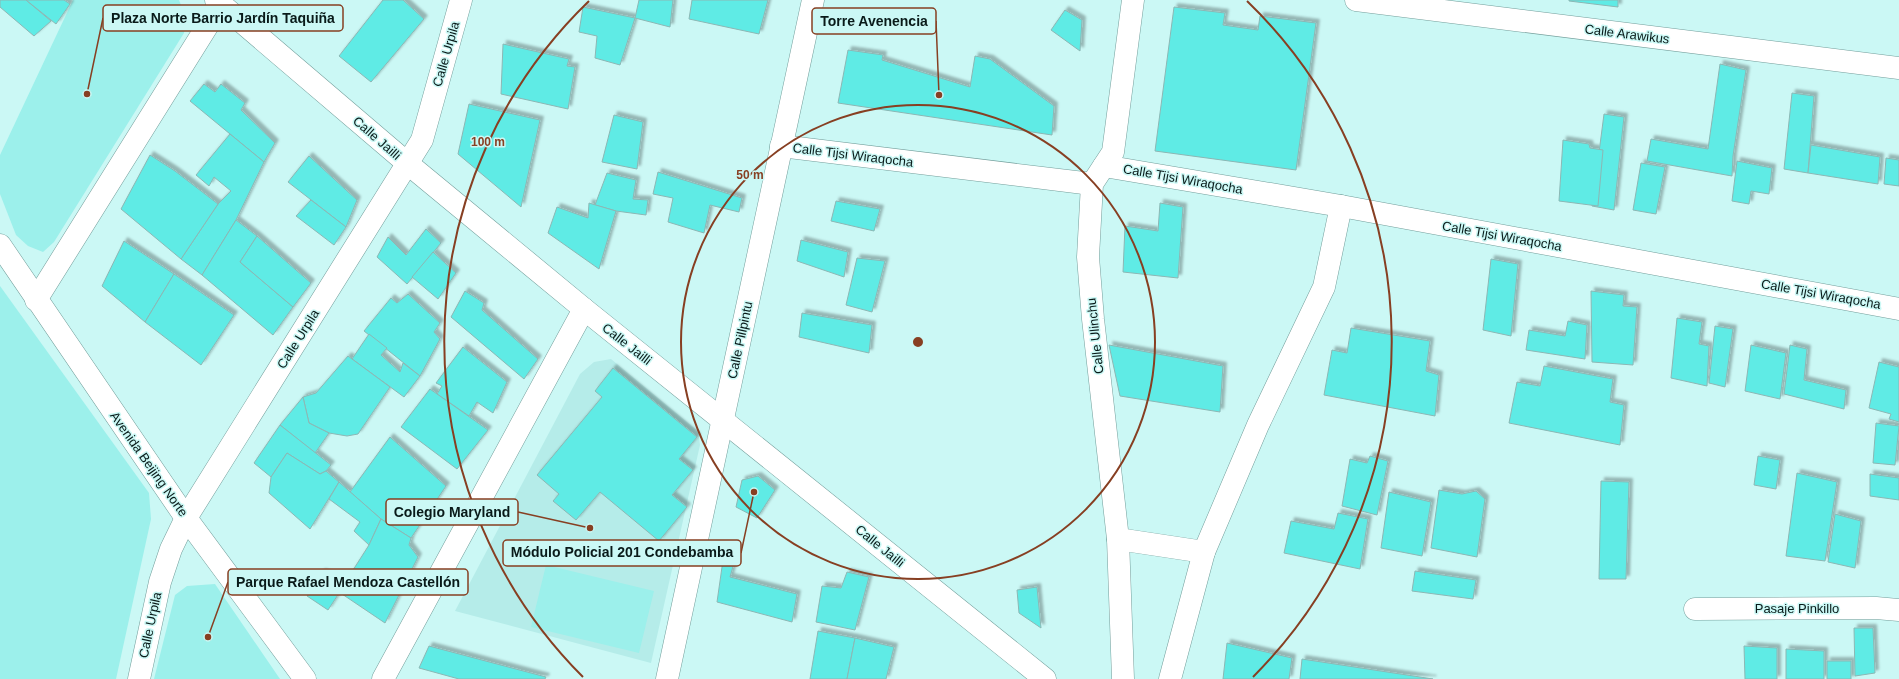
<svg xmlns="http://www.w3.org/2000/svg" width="1899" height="679" viewBox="0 0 1899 679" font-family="Arial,sans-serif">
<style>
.built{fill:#b5ece9}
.green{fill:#9cf0eb}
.building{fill:#5eebe5;stroke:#8cb7b4;filter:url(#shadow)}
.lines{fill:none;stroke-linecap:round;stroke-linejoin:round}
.minor-casing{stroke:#739e9b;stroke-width:23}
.minor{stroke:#fff;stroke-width:22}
.ring{fill:none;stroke:#873f22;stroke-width:2}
.labels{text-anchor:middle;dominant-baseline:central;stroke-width:3;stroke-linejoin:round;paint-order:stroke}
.street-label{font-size:13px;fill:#091a19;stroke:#cbf8f5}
.centre{fill:#873f22;stroke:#cbf8f5;stroke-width:2}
.ring-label{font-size:12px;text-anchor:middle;font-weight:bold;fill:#873f22;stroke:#cbf8f5;stroke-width:3;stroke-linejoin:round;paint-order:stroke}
.leader{fill:none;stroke:#873f22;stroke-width:1.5}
.callout-dot{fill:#873f22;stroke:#cbf8f5;stroke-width:1.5}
.callout{fill:#cbf8f5;stroke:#873f22;stroke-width:1.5}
.callout-label{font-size:14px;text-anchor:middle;font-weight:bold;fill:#091a19}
</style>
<defs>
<filter id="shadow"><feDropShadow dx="3.5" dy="-3.5" stdDeviation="1" flood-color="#0004"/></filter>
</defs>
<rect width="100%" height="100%" fill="#cbf8f5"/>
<path class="built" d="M611 359 698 431 700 445 651 663 455 611 580 374 594 362Z"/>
<g class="green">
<path d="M73 0H179L186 18 184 33 54 242 43 252 28 246 16 235 0 194V155Z"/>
<path d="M0 286 149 493 151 519 116 679H0Z"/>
<path d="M546 565 654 591 639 653 531 627Z"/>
<path d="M215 584 280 679H154L175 595 187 586Z"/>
</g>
<g class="building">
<path d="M0 0H26L51 21 34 36 0 7Z"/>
<path d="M26 0H64L70 4 56 24Z"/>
<path d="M383 0H403L424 19 371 82 339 56Z"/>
<path d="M639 0H673L670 27 635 18Z"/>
<path d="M692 0H768L759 34 689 19Z"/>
<path d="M1569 0H1618V7L1569 1Z"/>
<path d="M583 7 635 18 620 65 595 58 597 36 579 32Z"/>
<path d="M1174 7 1225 13 1223 25 1258 30 1260 16 1316 23 1296 170 1155 151Z"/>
<path d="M1065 10 1082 20 1080 51 1051 30Z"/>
<path d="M503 44 569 59 567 66 575 67 568 109 501 94Z"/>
<path d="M848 50 883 55 882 60 970 87 975 56 990 59 1054 106 1052 135 838 103Z"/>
<path d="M1720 64 1746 70 1733 156 1732 176 1647 161 1651 139 1708 149Z"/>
<path d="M204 84 215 92 221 84 245 103 241 110 275 143 264 162 190 101Z"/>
<path d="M1792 93 1814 96 1808 173 1784 169Z"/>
<path d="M469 104 540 120 521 207 458 154Z"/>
<path d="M1604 114 1624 117 1614 210 1592 206Z"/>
<path d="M614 115 643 122 637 169 602 162Z"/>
<path d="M230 134 264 162 236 220 202 275 181 259 218 204 231 191 214 177 209 186 196 175Z"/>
<path d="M1563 140 1589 144 1590 148 1603 150 1598 206 1559 201Z"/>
<path d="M1811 145 1880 157 1878 184 1808 173Z"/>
<path d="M150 155 175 171 218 204 181 259 121 209Z"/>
<path d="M309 156 357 200 346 227 288 182Z"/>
<path d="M1886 158 1899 160V186L1884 184Z"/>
<path d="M1737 161 1772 168 1769 194 1751 191 1749 204 1732 201Z"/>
<path d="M1641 163 1665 167 1656 214 1633 210Z"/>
<path d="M658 172 742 198 739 212 710 205 704 233 668 222 673 198 653 194Z"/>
<path d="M607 173 636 180 633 199 648 200 646 215 616 211 595 205Z"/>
<path d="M311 200 346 227 334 245 296 216Z"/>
<path d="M836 201 880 209 874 231 831 221Z"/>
<path d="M589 203 616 211 599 269 548 233 557 207 588 218Z"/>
<path d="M1160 203 1183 207 1178 278 1123 272 1125 226 1158 231Z"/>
<path d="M236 220 257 236 240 262 293 307 273 335 202 275Z"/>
<path d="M426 229 441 243 407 284 377 257 388 237 406 255Z"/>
<path d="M257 236 311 283 293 307 240 262Z"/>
<path d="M801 240 848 252 844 277 797 261Z"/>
<path d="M124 241 174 274 145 322 102 286Z"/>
<path d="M433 252 456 273 438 299 412 277Z"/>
<path d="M857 258 885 261 872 312 846 305Z"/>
<path d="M1491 259 1518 264 1511 336 1483 330Z"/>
<path d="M174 274 234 315 201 365 145 322Z"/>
<path d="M465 291 484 303 482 310 538 359 524 379 451 317Z"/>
<path d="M1591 291 1624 295 1623 306 1637 307 1633 365 1592 362Z"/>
<path d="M408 294 440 323 434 332 440 339 420 376 364 331 391 298 397 303Z"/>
<path d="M802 313 872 325 869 353 799 337Z"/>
<path d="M1677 318 1702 322 1699 344 1709 346 1707 386 1671 378Z"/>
<path d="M1568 321 1587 325 1585 359 1526 350 1529 330 1565 336Z"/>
<path d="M1715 326 1733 329 1725 387 1709 383Z"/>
<path d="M1351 328 1430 341 1426 371 1439 375 1435 416 1324 395 1332 350 1347 353Z"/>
<path d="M369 334 387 348 381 355 400 372 403 363 420 376 404 397 352 359Z"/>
<path d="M1109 345 1223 366 1220 412 1120 396Z"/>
<path d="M1751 345 1786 353 1780 399 1745 391Z"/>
<path d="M1790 345 1807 349 1804 380 1846 390 1844 409 1784 394Z"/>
<path d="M463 347 507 382 493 413 477 402 469 416 437 394 442 386 436 383Z"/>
<path d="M348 356 390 387 358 434 347 436 329 433 309 423 303 397 316 393Z"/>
<path d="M1879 362 1899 367V422L1889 419 1891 414 1869 408Z"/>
<path d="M1544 366 1613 379 1610 402 1624 405 1620 445 1509 423 1517 382 1540 386Z"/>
<path d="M613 368 697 437 679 459 693 470 672 495 687 507 659 541 600 492 576 520 553 501 559 494 537 475 602 397 595 391Z"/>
<path d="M430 389 488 430 457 469 401 427Z"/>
<path d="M303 397 309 423 329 433 315 453 280 425Z"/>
<path d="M1876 423 1899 426 1895 465 1873 463Z"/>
<path d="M280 425 331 465 326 471 320 474 287 453 271 477 254 463Z"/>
<path d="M390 437 446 486 411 538 381 519 350 492Z"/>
<path d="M287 453 320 474 326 471 339 482 310 529 269 493 271 477Z"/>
<path d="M1370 456 1388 461 1377 515 1342 506 1350 459 1367 463Z"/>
<path d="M1758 456 1780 460 1776 489 1754 485Z"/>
<path d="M1797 473 1837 482 1825 561 1786 556Z"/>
<path d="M1870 474 1899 478V500L1870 496Z"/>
<path d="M758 476 775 490 757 518 736 507 742 480Z"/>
<path d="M1601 481 1629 482 1626 579H1599Z"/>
<path d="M339 482 381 519 369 545 354 531 360 522 329 499Z"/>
<path d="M1439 490 1462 494 1476 491 1485 499 1477 557 1431 548Z"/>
<path d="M1389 492 1431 502 1422 556 1381 548Z"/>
<path d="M1338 513 1368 519 1360 569 1284 553 1291 521 1334 529Z"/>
<path d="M1835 514 1861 521 1855 568 1828 562Z"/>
<path d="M381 519 411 538 409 545 418 557 385 623 339 592 369 545Z"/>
<path d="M723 560 734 563 730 577 797 594 792 622 717 602Z"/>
<path d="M1415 571 1476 580 1473 599 1412 591Z"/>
<path d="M322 572 345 584 328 610 307 596Z"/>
<path d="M847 572 869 577 855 630 816 622 822 586 841 588Z"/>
<path d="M1037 587 1041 628 1019 613 1017 590Z"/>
<path d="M1854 628H1873L1875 673 1855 676Z"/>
<path d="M818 631 855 638 847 679H810Z"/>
<path d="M855 638 894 647 886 679H847Z"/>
<path d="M1227 643 1292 658 1289 679H1223Z"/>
<path d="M429 646 546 677 545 679H459L419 668Z"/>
<path d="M1744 646 1777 648V679H1745Z"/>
<path d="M1786 649 1824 651V679H1786Z"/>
<path d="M1302 659 1433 679H1300Z"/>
<rect x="1827" y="661" width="24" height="18"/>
</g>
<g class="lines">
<defs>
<g id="minor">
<path d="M216 0 407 163 584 309 1045 679"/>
<path d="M1356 0 1899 68"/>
<path d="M781 146 1092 184"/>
<path d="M1104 166 1341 206 1899 309"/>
<path d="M0 245 186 518 305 679"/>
<path d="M36 300 221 4"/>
<path d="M1118 539 1204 552"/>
<path d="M1695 609 1876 608 1899 610"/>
<path d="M139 679 160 582 171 549 186 518 422 140 461 0"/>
<path d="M383 679 584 309"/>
<path d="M667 679 813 0"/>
<path d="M1123 679 1118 539 1093 319 1088 257 1092 184 1113 152 1133 0"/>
<path d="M1170 679 1204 552 1258 425 1324 287 1341 206"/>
</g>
</defs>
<use href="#minor" class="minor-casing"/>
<use href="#minor" class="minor"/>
</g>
<g class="ring">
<circle cx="918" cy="342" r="237"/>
<path d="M583 677A474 474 0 0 1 589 1M1247 1A474 474 0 0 1 1253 677"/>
</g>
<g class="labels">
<g class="street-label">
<text transform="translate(1627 34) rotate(7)">Calle Arawikus</text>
<text transform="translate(446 54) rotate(-74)">Calle Urpila</text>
<text transform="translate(377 138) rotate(41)">Calle Jailli</text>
<text transform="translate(853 155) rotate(7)">Calle Tijsi Wiraqocha</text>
<text transform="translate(1183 179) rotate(10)">Calle Tijsi Wiraqocha</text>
<text transform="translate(1502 236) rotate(10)">Calle Tijsi Wiraqocha</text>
<text transform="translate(1821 294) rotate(10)">Calle Tijsi Wiraqocha</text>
<text transform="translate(1095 336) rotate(-96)">Calle Ulinchu</text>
<text transform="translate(298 339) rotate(-58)">Calle Urpila</text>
<text transform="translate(740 340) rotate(-78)">Calle Pillpintu</text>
<text transform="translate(627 344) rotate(38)">Calle Jailli</text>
<text transform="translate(149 464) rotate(55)">Avenida Beijing Norte</text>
<text transform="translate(880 546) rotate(39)">Calle Jailli</text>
<text x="1797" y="608">Pasaje Pinkillo</text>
<text transform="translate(150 625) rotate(-78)">Calle Urpila</text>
</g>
</g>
<circle cx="918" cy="342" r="6" class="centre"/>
<g class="ring-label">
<text x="488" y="146">100 m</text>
<text x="750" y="179">50 m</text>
</g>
<path class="leader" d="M87 94L103 18M939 95L936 21M590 528L518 512M754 492L741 553M208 637L228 582"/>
<g class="callout-dot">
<circle cx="87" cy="94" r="4"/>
<circle cx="939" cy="95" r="4"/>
<circle cx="590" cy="528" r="4"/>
<circle cx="754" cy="492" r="4"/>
<circle cx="208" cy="637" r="4"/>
</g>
<g class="callout">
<rect x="103" y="5" width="240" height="26" rx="4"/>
<rect x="812" y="8" width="124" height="26" rx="4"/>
<rect x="386" y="499" width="132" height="26" rx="4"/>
<rect x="503" y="540" width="238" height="26" rx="4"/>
<rect x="228" y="569" width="240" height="26" rx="4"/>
</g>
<g class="callout-label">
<text x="223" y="23">Plaza Norte Barrio Jardín Taquiña</text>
<text x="874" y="26">Torre Avenencia</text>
<text x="452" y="517">Colegio Maryland</text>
<text x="622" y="557">Módulo Policial 201 Condebamba</text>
<text x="348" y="587">Parque Rafael Mendoza Castellón</text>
</g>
</svg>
